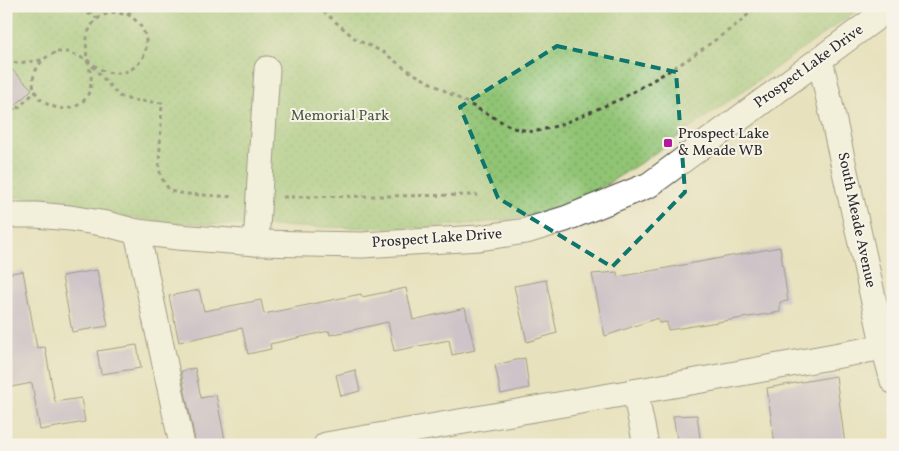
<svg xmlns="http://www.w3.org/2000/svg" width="899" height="451" viewBox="0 0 899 451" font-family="Vollkorn,serif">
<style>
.park{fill:url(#park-dots);stroke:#5e7850}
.building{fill:#ad9dd6}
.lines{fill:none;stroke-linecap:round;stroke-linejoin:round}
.minor-casing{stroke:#474641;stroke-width:27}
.path{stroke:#474641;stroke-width:3;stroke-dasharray:4 4;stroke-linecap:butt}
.minor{stroke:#fff;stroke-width:25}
.marked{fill:none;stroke:#0f766e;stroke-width:4;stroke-dasharray:10 6;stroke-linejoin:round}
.poi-dot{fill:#b5179e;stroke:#f7f3e8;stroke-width:2}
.labels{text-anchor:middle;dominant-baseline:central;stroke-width:4;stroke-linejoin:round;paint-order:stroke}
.street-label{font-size:15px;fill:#2b2b2b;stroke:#f7f3e8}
.park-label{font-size:15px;fill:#4a5941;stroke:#f7f3e8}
.poi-label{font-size:15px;fill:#2b2b2b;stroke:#f7f3e8;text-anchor:start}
</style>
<defs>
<pattern id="park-dots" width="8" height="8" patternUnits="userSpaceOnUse" patternTransform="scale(1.25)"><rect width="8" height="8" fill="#91c475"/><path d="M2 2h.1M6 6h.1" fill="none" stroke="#779f60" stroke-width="1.8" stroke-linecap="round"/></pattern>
</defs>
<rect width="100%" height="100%" fill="#f7f3e8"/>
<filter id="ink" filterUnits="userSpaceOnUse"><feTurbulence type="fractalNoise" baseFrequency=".02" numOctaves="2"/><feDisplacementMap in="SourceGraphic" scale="10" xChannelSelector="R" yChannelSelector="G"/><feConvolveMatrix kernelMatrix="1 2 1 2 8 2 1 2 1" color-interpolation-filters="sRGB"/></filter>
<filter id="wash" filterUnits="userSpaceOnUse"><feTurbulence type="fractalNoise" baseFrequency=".0096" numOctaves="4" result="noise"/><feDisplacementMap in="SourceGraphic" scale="20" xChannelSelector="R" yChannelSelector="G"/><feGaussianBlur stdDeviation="1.12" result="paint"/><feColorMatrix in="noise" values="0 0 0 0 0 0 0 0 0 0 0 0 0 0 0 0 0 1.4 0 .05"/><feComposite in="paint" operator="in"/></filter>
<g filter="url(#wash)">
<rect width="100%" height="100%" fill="#e8e1bd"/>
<path class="park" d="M6 6H863L645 160 599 189 562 206 527 217 480 223 420 228 303 227 172 223 126 217 58 199 32 197H6Z"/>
<g id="blocks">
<g class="building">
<path d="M6 64 32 89 6 115Z"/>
<path d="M780 247 788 301 780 302V312L668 330 667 322 659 323 658 318 605 336 592 274 617 272 618 277Z"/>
<path d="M97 270 108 326 72 332 62 276Z"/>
<path d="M23 271 37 348 45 347 55 402 81 398 85 422 40 430 32 383 6 388V274Z"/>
<path d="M546 280 557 333 527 342 514 286Z"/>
<path d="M406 288 413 320 465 308 475 350 452 355 449 340 394 351 388 322 330 335 329 331 270 344 271 349 248 354 242 328 179 342 169 296 199 290 204 311 261 300 264 314 361 294 362 297Z"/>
<path d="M137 345 141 368 101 374 97 351Z"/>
<path d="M525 358 529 388 501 394 495 365Z"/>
<path d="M195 368 201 398 216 395 226 445H196L181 371Z"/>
<path d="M355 370 360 391 341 396 336 375Z"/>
<path d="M836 376 845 445H775L767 388Z"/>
<path d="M697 415 701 445H678L673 416Z"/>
</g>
</g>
</g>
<g filter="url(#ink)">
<use href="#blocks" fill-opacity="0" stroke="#474641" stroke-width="1"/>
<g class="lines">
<defs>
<g id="minor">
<path d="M820 59 884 347 893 381"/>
<path d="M6 215H36L70 218 107 224 137 232 178 237 256 243 362 245 479 238 526 231 565 219 649 185 892 6"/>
<path d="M137 232 182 445"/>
<path d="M256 243 267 69"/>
<path d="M635 392 646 445"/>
<path d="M326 445 708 379 884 347"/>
</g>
</defs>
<use href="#minor" class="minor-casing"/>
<g class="path">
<path d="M73 6 97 18"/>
<path d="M317 6 357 40 383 52 407 70 513 128 534 132 560 125 623 98 687 60 739 23 757 6"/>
<path d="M89 14 95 6"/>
<path d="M127 14C163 35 144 80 107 72 100 70 93 64 87 60 85 40 86 19 110 13 115 11 120 14 125 14 130 13 135 9 139 6"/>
<path d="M57 52H67L87 60C89 67 92 75 91 83 87 126 21 109 35 72 40 61 46 56 57 52Z"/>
<path d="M6 60 17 63 42 60"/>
<path d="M87 60 119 96 131 100 162 103 159 168 161 177 170 191 185 194 235 197"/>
<path d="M6 102 15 111 36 91"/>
<path d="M283 197 478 195"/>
</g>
<use href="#minor" class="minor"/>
</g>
</g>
<path d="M0 0H899V451H0ZM557 46 676 72 685 192 612 267 498 198 460 107Z" fill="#e8e1bd" fill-opacity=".55" fill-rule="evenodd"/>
<path class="marked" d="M557 46 676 72 685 192 612 267 498 198 460 107Z"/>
<rect class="poi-dot" x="663" y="138" width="10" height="10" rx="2.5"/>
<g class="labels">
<g class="street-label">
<text transform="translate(809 67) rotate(-36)">Prospect Lake Drive</text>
<text transform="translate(856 220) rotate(78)">South Meade Avenue</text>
<text transform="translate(437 239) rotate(-4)">Prospect Lake Drive</text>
</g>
<g class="park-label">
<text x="340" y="116">Memorial Park</text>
</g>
<g class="poi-label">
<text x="678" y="134">Prospect Lake<tspan x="678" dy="17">&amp; Meade WB</tspan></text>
</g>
</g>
<rect width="899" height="451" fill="none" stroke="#f7f3e8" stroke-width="25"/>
</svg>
